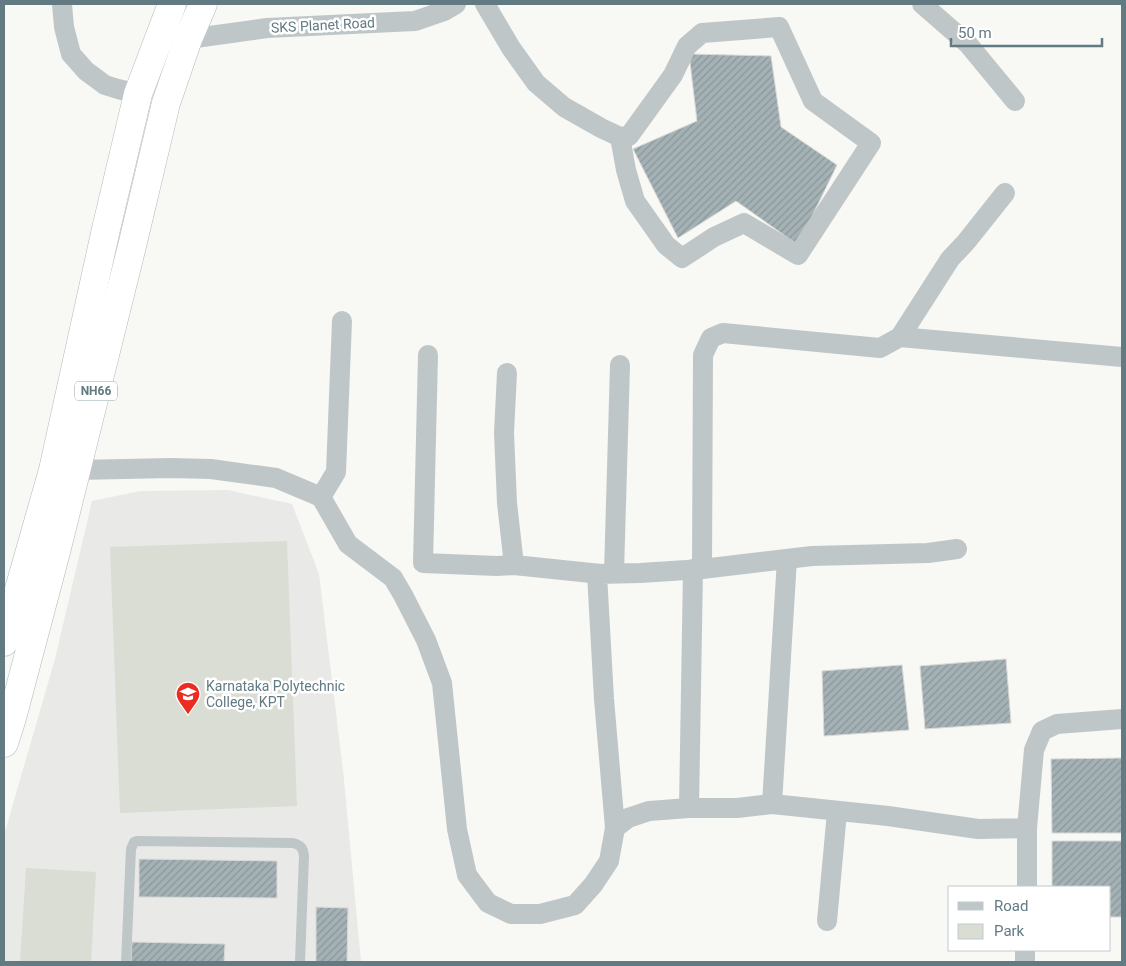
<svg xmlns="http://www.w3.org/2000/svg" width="1126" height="966" viewBox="0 0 1126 966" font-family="Roboto,sans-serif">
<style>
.built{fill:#e9e9e8}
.park{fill:#d9ddd4}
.building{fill:url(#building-hatch);stroke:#dad9d7}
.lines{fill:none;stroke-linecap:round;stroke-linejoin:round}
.highway-casing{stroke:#b2b9bb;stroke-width:29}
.lane{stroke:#bfc6c8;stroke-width:10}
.street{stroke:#bfc6c8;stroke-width:20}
.highway{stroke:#fff;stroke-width:28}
.labels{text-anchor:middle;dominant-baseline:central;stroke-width:5;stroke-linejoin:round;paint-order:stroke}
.shield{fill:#fff;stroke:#91a2a8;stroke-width:1}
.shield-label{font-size:12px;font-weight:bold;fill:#627a82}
.street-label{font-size:14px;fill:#627a82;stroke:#fff}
.poi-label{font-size:14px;fill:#627a82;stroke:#fff;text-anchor:start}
</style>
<defs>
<pattern id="building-hatch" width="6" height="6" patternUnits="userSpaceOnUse" patternTransform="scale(1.25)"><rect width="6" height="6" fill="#a5b2b5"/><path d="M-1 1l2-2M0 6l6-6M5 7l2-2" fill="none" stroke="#8a9699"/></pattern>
</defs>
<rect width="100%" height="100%" fill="#f8f8f5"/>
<path class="built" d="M228 490 292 504 319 574 343 770 361 962H4V835L55 659 92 501 140 491Z"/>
<g class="park">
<path d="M287 541 297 806 120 813 110 547Z"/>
<path d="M26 868 96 872 91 962H20Z"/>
</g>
<g class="building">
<path d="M689 54 771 56 781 127 837 165 798 245 736 201 678 238 633 149 697 121Z"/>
<path d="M1006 659 1011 723 925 729 920 666Z"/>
<path d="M902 665 909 730 824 736 822 671Z"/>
<path d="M1122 758V833H1052L1051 759Z"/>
<path d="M1052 841H1122V917H1110V887H1052Z"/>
<path d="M139 859 277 861V898L139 897Z"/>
<path d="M316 907 348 908 347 962H316Z"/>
<path d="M132 942 225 944 224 962H131Z"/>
</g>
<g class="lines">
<defs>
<g id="highway">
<path d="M4 642 53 470 106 229 138 94 172 4"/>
<path d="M4 743 12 718 56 552 133 242 166 103 188 39 203 4"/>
</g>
</defs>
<use href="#highway" class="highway-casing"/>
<path class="lane" d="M126 962 131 849 134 842 137 841 293 843C301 845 303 848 304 856L300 962"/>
<g class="street">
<path d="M62 4 64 27 71 54 86 71 105 85 118 89 138 94"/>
<path d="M485 4 511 48 536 83 564 107 601 128 620 137 629 136 673 75 687 46 702 33 779 27 813 101 871 143 798 255 744 223 714 237 682 258 666 245 635 201 626 170 620 137"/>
<path d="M922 4 968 44 1015 101"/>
<path d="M188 39 267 28 415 21 444 11 456 4"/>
<path d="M900 337 1122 357"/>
<path d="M428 355 423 563 497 566 514 565 601 574"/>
<path d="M507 373 504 433 507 503 514 565"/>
<path d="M77 470 171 468 211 469 276 478 321 497 348 544 393 578 403 595 426 640 442 683 457 829 467 875 488 903 511 914H540L575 905 593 885 609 861 615 828 628 818 649 811 689 808H737L772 804 888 816 978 829 1027 828 1034 750 1042 731 1057 724 1122 719"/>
<path d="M321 497 336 472 342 321"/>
<path d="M702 569 703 355 711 338 723 333 880 348 900 337 950 259 966 242 1005 193"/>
<path d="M614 573 620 365"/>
<path d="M772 804 787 559"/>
<path d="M689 808 693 569"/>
<path d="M615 828 604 699 597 574 640 573 702 569 812 556 928 553 957 549"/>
<path d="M1027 828V887"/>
<path d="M827 921 837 812"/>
<path d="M1025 962V950"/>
</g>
<use href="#highway" class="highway"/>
</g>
<defs>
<symbol id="university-pin" viewBox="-11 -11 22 30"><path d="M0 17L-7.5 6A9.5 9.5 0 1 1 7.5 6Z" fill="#ec2b21" stroke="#fff"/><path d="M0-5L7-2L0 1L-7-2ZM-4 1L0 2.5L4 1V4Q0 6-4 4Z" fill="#fff"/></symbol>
</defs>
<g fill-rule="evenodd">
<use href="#university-pin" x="174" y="680" width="28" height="38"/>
</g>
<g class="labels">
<rect class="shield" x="75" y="381.5" width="42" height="19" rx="4"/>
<g class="shield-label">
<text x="96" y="391">NH66</text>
</g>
<g class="street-label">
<text transform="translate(323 25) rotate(-3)">SKS Planet Road</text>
</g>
<g class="poi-label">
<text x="206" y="686">Karnataka Polytechnic<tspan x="206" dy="16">College, KPT</tspan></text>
</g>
</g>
<rect width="1126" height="966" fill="none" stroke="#627a82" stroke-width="10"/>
<rect x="948" y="886" width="162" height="65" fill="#ffffff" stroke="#c0cacd"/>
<rect x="958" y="902" width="25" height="8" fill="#bfc6c8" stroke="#c0cacd"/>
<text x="994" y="911" font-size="15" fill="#627a82">Road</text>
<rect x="958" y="924" width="25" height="15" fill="#d9ddd4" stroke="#c0cacd"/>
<text x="994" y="936" font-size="15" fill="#627a82">Park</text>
<path d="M951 38v8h151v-8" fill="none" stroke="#627a82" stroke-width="2.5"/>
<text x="958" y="38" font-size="15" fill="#627a82" stroke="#ffffff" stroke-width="4" paint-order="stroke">50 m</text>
</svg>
